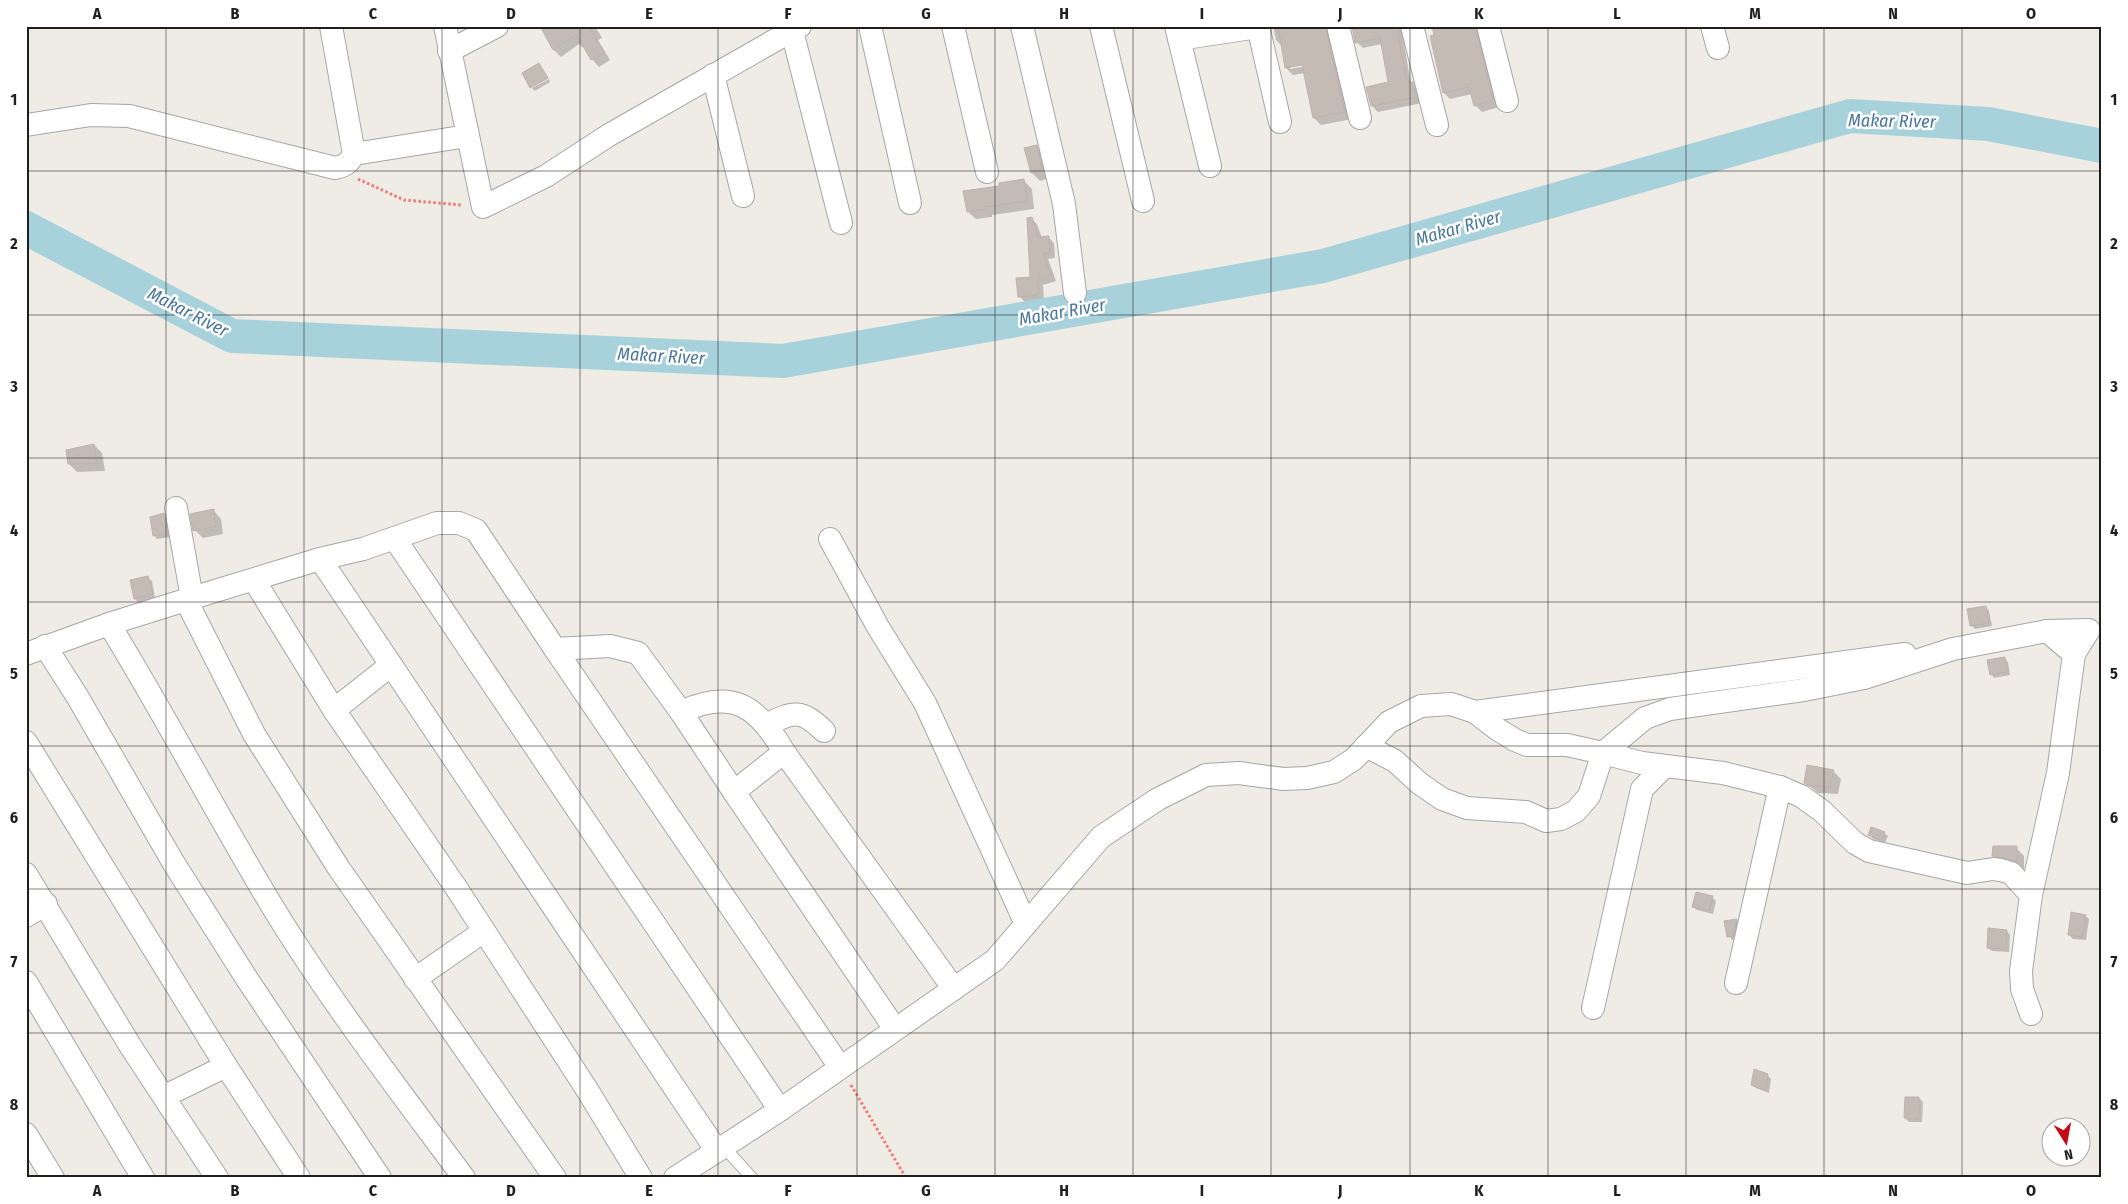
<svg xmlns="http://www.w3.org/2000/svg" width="2128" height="1204" viewBox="0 0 2128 1204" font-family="'Fira Sans Condensed',sans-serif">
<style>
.shadow{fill:#0003;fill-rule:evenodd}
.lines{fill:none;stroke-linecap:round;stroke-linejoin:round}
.river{stroke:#a8d2db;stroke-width:34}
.building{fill:#c4bbb5;stroke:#c0b2a9}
.lane-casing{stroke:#a6a6a6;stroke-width:13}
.street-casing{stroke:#a6a6a6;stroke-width:24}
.path{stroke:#f47972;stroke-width:3;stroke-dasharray:2.5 2.5;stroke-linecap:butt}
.lane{stroke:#fff;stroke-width:11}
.street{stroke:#fff;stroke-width:22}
.grid{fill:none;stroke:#1f1f1f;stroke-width:1;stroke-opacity:0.55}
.labels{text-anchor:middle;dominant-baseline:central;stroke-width:5;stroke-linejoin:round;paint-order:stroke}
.water-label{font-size:18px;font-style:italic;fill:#49779c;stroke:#fff}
.neatline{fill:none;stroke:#1f1f1f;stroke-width:2}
.grid-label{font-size:16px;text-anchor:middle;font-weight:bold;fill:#1f1f1f}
</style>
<rect width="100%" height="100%" fill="#efece6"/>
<g class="shadow">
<path d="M541 26H595L602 38 598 40 610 60 599 67 592 59 585 46 582 47 579 44 561 57 554 50Z"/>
<path d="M1273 26H1331L1352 119 1321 125 1314 118 1305 73 1293 75 1286 68 1283 47 1276 40ZM1308 63V66L1290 69V66Z"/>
<path d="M1353 26H1401L1411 84 1418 90 1422 103 1378 112 1372 106 1389 83 1382 44 1363 48 1357 42Z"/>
<path d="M1433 26H1481L1499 107 1482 112 1475 105 1472 94 1450 99 1444 93Z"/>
<path d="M549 79 550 82 535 91 532 88Z"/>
<path d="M1036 146 1044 154 1050 178 1040 181 1032 173Z"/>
<path d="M1024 181 1032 189 1034 209 992 215V217L976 219 968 212 1000 187Z"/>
<path d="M1031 218 1037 224 1042 238H1049L1054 243 1055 258 1048 259 1056 281 1043 285 1044 300 1025 302 1019 296 1031 278Z"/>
<path d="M94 445 102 453 105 471 77 472 69 464Z"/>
<path d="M214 511 221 519 223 534 203 538 195 530Z"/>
<path d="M163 515 167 518 170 537 157 539 154 535Z"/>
<path d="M148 578 152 581 155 598 138 602 135 599Z"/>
<path d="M1986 607 1989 611 1992 626 1975 629 1971 625Z"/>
<path d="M2004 658 2008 662 2010 675 1994 678 1991 674Z"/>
<path d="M1833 771 1841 779 1838 794 1818 793 1805 782Z"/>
<path d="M1884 833 1888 836 1885 843 1873 839 1870 835Z"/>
<path d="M2016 848 2024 856V869L2002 864 1994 855Z"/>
<path d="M1697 894 1713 898 1716 901 1713 914 1697 910 1693 907Z"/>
<path d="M2085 916 2089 919 2086 940 2073 939 2069 935Z"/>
<path d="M1737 920 1740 923 1736 939 1732 940 1729 936Z"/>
<path d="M2007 931 2010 935 2009 952 1992 951 1988 948Z"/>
<path d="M1767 1075 1771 1079 1769 1093 1756 1088 1752 1085Z"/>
<path d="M1919 1098 1923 1102 1922 1122H1909L1905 1118Z"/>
</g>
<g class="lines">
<path class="river" d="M26 228 232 336 783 361 1323 266 1850 116 1988 124 2102 146"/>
</g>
<g class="building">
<path d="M540 26H589L604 53 591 60 576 34 553 50Z"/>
<path d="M1278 26H1325L1345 112 1313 118 1302 65 1285 68Z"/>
<path d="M1352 26H1399L1400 34H1398L1406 78H1407L1409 83 1413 82 1416 97 1371 106 1366 87 1388 82 1380 38 1355 43Z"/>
<path d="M1432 26H1475L1493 100 1474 106 1469 87 1443 93 1430 36 1434 35Z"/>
<path d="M539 63 548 78 530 88 522 73Z"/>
<path d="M1037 145 1042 170 1031 173 1024 148Z"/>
<path d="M1024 179 1027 201 985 207V209L967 212 963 191 999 186V183Z"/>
<path d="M1032 217 1038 237 1049 236 1050 253 1044 254 1051 275 1038 279 1039 295 1018 297 1016 278 1030 277 1027 218Z"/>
<path d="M94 444 97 464H68L66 450Z"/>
<path d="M214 509 216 526 193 531 190 514Z"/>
<path d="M164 513 167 534 153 536 150 517Z"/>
<path d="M148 576 153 594 134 599 130 580Z"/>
<path d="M1986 606 1989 623 1970 626 1967 609Z"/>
<path d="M2005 657 2007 672 1990 675 1987 660Z"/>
<path d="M1807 765 1834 770 1830 787 1809 786 1804 783Z"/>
<path d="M1871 827 1885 832 1882 840 1868 835Z"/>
<path d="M1993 846H2017V861L1992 856Z"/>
<path d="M1696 892 1713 896 1709 911 1692 907Z"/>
<path d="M2071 912 2086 915 2082 937 2068 935Z"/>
<path d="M1737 919 1733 936 1727 937 1724 921Z"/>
<path d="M1988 928 2007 930 2006 949 1987 948Z"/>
<path d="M1754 1069 1768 1074 1766 1091 1751 1085Z"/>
<path d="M1905 1097H1919V1119L1904 1118Z"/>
</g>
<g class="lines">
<defs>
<path id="lane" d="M724 1147 752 1178"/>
<g id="street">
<path d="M445 26 483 207 546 176 609 135 800 26"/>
<path d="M870 26 910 203"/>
<path d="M953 26 987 172"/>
<path d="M1022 26 1064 204 1075 293"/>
<path d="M1101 26 1143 201"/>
<path d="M1176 26 1210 166"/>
<path d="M1258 26 1280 122"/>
<path d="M1338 26 1360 118"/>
<path d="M1412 26 1437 125"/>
<path d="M1488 26 1507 101"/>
<path d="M1712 26 1718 48"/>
<path d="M792 31 841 223"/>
<path d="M1179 39 1258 27"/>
<path d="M449 51 497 26"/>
<path d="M713 75 743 196"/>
<path d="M26 125 91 115 129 116 335 168C345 166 349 163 354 154L331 26"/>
<path d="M354 154 467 136"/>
<path d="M176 508 192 598"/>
<path d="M395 539 780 1110"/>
<path d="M830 539 878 627 925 703 1026 924"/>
<path d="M320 559 717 1151"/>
<path d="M254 580 334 710 455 886 586 1088 641 1178"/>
<path d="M186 600 254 734 338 867 555 1178"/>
<path d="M109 624C166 717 216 813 272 906 330 1001 398 1089 464 1178"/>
<path d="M2047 631 2089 630 2074 654"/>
<path d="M45 646 77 696 173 862 247 979 380 1178"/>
<path d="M555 649 840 1067"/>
<path d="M26 654 109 624 192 598 320 559 363 549 437 523H459L476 530 555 649 610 646 638 653 681 712 734 792 784 752 954 989"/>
<path d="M334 710 391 665"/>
<path d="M681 712C732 688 758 706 784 752"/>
<path d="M1475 712 1905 654"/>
<path d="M766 725C794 711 801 709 824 731"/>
<path d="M26 742 226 1066 299 1178"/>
<path d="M1366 746 1395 761 1419 783 1442 799 1467 808 1526 812 1546 821 1561 819 1576 811 1589 796 1603 753 1642 763 1723 773 1780 787 1801 796 1822 811 1855 843 1869 851 1967 873 1993 869 2001 870 2011 873 2031 895 2021 971 2022 989 2031 1014"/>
<path d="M734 792 895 1029"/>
<path d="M26 874 131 1047 217 1178"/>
<path d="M26 916 46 904"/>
<path d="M415 979 484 931"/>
<path d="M26 982 143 1178"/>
<path d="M1736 983 1780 787"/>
<path d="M1593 1008 1642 789 1665 766"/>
<path d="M165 1096 226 1066"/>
<path d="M26 1134 53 1178"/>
<path d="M675 1178 780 1110 995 960 1101 837 1158 799 1206 775 1239 773 1283 779 1307 778 1334 772 1354 759 1389 722 1421 706 1451 704 1475 712 1497 729 1515 740 1527 745H1567L1603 753 1645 718 1670 709 1804 690 1864 678 1953 649 2047 631 2074 654 2058 773 2031 895"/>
</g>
</defs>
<use href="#lane" class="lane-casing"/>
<use href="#street" class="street-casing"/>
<g class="path">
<path d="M358 179 404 200 462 205"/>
<path d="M851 1085 906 1178"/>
</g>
<use href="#lane" class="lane"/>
<use href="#street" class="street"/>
</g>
<path class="grid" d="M166 26V1178M304 26V1178M442 26V1178M580 26V1178M718 26V1178M857 26V1178M995 26V1178M1133 26V1178M1271 26V1178M1410 26V1178M1548 26V1178M1686 26V1178M1824 26V1178M1962 26V1178M26 171H2102M26 315H2102M26 458H2102M26 602H2102M26 746H2102M26 889H2102M26 1033H2102"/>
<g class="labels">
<g class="water-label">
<text transform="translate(1892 121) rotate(1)">Makar River</text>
<text transform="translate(1458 228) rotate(-16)">Makar River</text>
<text transform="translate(188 312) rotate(27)">Makar River</text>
<text transform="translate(1062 312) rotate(-10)">Makar River</text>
<text transform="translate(661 356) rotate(3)">Makar River</text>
</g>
</g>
<rect width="2128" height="1204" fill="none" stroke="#ffffff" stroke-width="55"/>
<g transform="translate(2066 1142) rotate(169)"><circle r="24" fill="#ffffff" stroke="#a5a5a5"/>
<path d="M0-4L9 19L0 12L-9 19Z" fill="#c60812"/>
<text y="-8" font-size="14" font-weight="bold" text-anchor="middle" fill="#1f1f1f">N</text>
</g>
<rect x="28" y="28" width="2072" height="1148" class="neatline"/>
<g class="grid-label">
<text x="97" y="19">A</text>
<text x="235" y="19">B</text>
<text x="373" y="19">C</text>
<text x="511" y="19">D</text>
<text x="649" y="19">E</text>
<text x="788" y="19">F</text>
<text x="926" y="19">G</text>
<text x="1064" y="19">H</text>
<text x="1202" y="19">I</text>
<text x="1340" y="19">J</text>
<text x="1479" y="19">K</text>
<text x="1617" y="19">L</text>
<text x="1755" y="19">M</text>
<text x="1893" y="19">N</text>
<text x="2031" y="19">O</text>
<text x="14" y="105">1</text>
<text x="2114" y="105">1</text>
<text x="14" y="249">2</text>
<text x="2114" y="249">2</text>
<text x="14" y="392">3</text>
<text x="2114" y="392">3</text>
<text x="14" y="536">4</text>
<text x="2114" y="536">4</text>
<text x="14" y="679">5</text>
<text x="2114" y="679">5</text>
<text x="14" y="823">6</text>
<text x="2114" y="823">6</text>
<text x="14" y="967">7</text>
<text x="2114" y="967">7</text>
<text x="14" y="1110">8</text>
<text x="2114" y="1110">8</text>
<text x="97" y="1196">A</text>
<text x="235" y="1196">B</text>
<text x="373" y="1196">C</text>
<text x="511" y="1196">D</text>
<text x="649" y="1196">E</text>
<text x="788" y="1196">F</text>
<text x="926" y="1196">G</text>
<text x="1064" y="1196">H</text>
<text x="1202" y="1196">I</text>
<text x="1340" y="1196">J</text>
<text x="1479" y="1196">K</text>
<text x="1617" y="1196">L</text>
<text x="1755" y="1196">M</text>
<text x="1893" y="1196">N</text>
<text x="2031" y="1196">O</text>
</g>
</svg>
